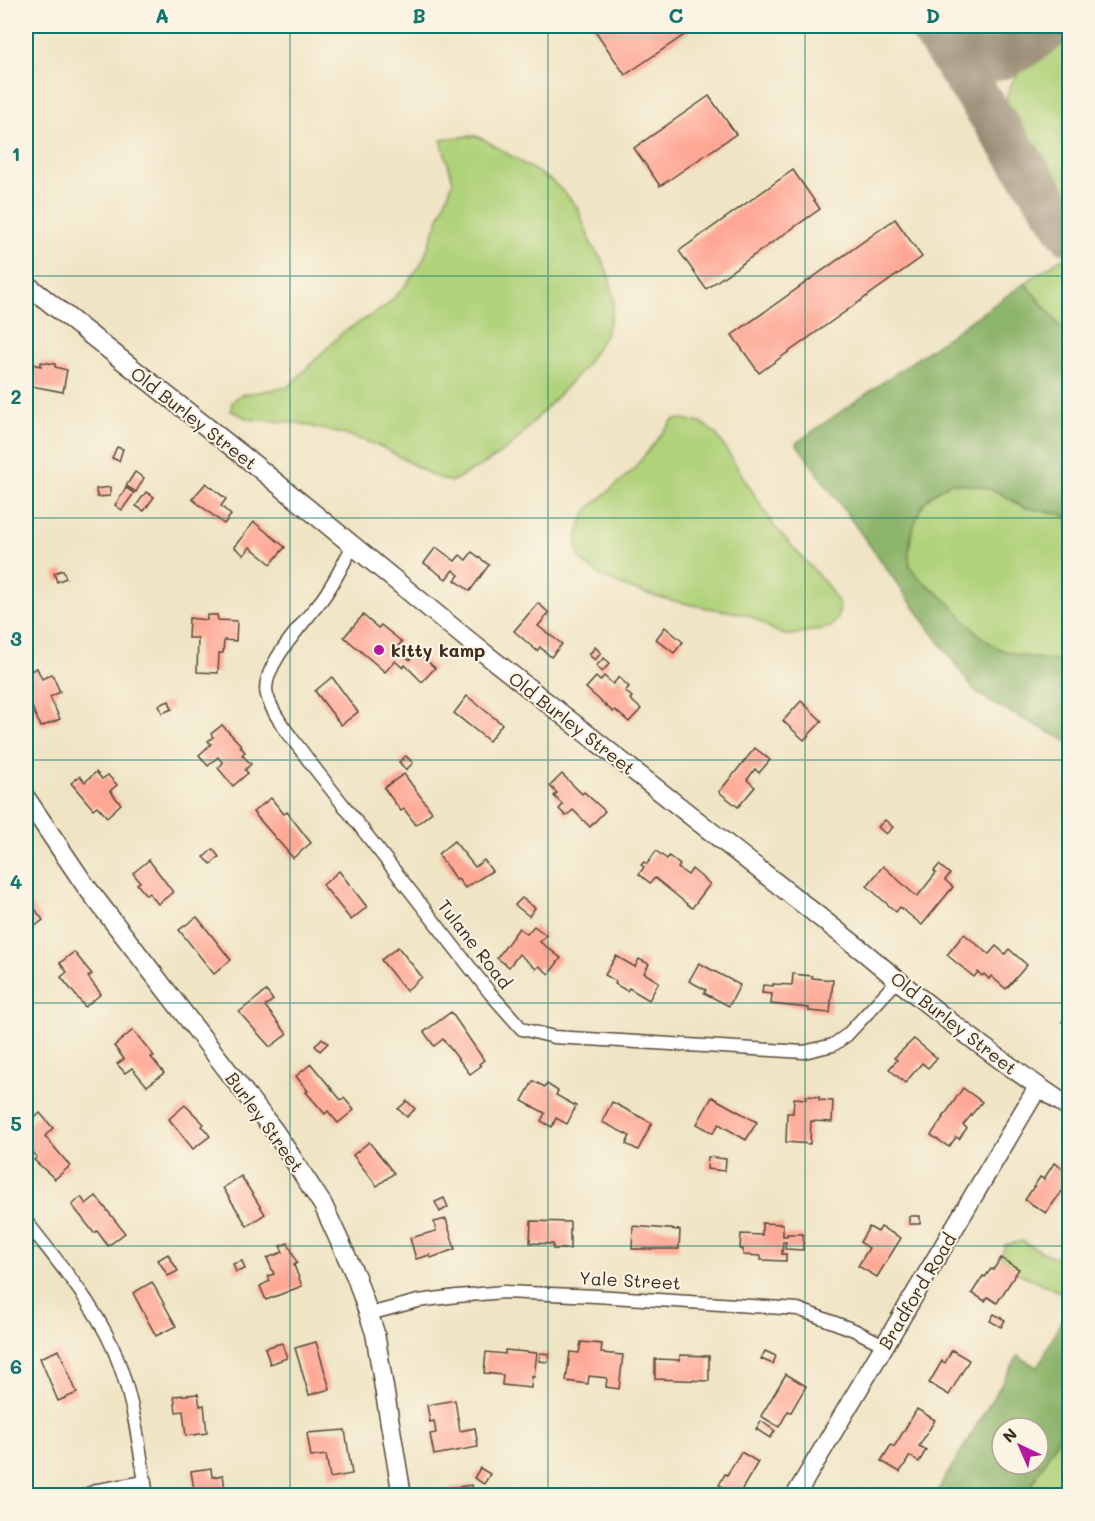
<svg xmlns="http://www.w3.org/2000/svg" width="1095" height="1521" viewBox="0 0 1095 1521" font-family="Mali,sans-serif">
<style>
.green{fill:#b0d27a;stroke:#767e4c;stroke-width:1.5}
.forest{fill:#8cb46a;stroke:#646f44;stroke-width:1.5;fill-rule:evenodd}
.lines{fill:none;stroke-linecap:round;stroke-linejoin:round}
.taxiway{stroke:#958771;stroke-width:44}
.building{fill:#fea795}
.street-casing{stroke:#564637;stroke-width:15}
.secondary-casing{stroke:#564637;stroke-width:21}
.street{stroke:#fff;stroke-width:12}
.secondary{stroke:#fff;stroke-width:18}
.grid{fill:none;stroke:#0f766e;stroke-width:1.5;stroke-opacity:0.55}
.poi-dot{fill:#b5179e;stroke:#fcf5e5;stroke-width:2}
.labels{text-anchor:middle;dominant-baseline:central;stroke-width:4.5;stroke-linejoin:round;paint-order:stroke}
.street-label{font-size:18px;fill:#3b2a1e;stroke:#fcf5e5}
.poi-label{font-size:18px;font-weight:bold;fill:#3b2a1e;stroke:#fcf5e5;text-anchor:start}
.neatline{fill:none;stroke:#0f766e;stroke-width:2}
.grid-label{font-size:20px;text-anchor:middle;font-weight:bold;fill:#0f766e}
</style>
<rect width="100%" height="100%" fill="#fcf5e5"/>
<filter id="ink" filterUnits="userSpaceOnUse"><feTurbulence type="fractalNoise" baseFrequency=".0167" numOctaves="2"/><feDisplacementMap in="SourceGraphic" scale="12" xChannelSelector="R" yChannelSelector="G"/><feConvolveMatrix kernelMatrix="1 2 1 2 8 2 1 2 1" color-interpolation-filters="sRGB"/></filter>
<filter id="wash" filterUnits="userSpaceOnUse"><feTurbulence type="fractalNoise" baseFrequency=".008" numOctaves="4" result="noise"/><feDisplacementMap in="SourceGraphic" scale="24" xChannelSelector="R" yChannelSelector="G"/><feGaussianBlur stdDeviation="1.35" result="paint"/><feColorMatrix in="noise" values="0 0 0 0 0 0 0 0 0 0 0 0 0 0 0 0 0 1.4 0 .05"/><feComposite in="paint" operator="in"/></filter>
<g filter="url(#wash)">
<rect width="100%" height="100%" fill="#efe4c4"/>
<g class="green">
<path d="M947 26H1021C996 43 968 58 947 26Z"/>
<path d="M1069 37V206L1006 111C1004 70 1040 57 1069 37Z"/>
<path d="M467 136H476L485 140 552 181 566 194 578 209 592 246 603 261 610 280 614 299 611 318 604 337 583 369 510 447 486 463 451 482 433 476 382 447 354 437 298 423 249 419 231 411 232 402 240 395 288 387 343 332 385 307 405 286 422 263 453 181 441 140C449 136 458 139 467 136Z"/>
<path d="M1062 258 1069 268V337L1025 283Z"/>
<path d="M683 419 702 423 717 435 774 526 826 584 837 600 840 609 837 619 831 627C822 628 792 636 786 635 773 633 762 621 750 616 739 612 726 611 714 609 680 603 598 587 580 557 572 545 581 520 588 509L632 471 673 420Z"/>
<path d="M950 483 979 486 998 492 1023 507 1061 514 1069 518V663C1048 659 1023 658 1002 650 981 641 966 621 951 605 939 593 923 584 913 571 903 557 915 515 925 502 932 494 941 488 950 483Z"/>
<path d="M1022 1241C1037 1249 1051 1260 1069 1257V1296L1007 1268 1001 1257 1005 1245Z"/>
<path d="M1069 1419V1495H1026Z"/>
</g>
<g class="forest">
<path d="M1025 283 1069 337V518L1061 514 1023 507 998 492 980 486 950 483C941 488 931 494 925 502 915 515 903 557 913 571 923 584 940 593 951 605 966 621 981 641 1002 650 1023 658 1048 660 1069 663V742L992 703 973 689 796 443Z"/>
<path d="M1069 1304V1419L1026 1495H935L1018 1356 1038 1368ZM1002 1428H1038V1464H1002Z"/>
</g>
<g class="lines">
<g class="taxiway">
<path d="M930 26 1070 233"/>
<path d="M943 45C991 78 1012 53 1053 26"/>
</g>
</g>
<g id="blocks">
<g class="building">
<path d="M592 26H686L690 31 625 75Z"/>
<path d="M709 96 736 134 660 186 634 148Z"/>
<path d="M793 170 820 209 706 289 679 251Z"/>
<path d="M895 219 922 257 759 373 732 335Z"/>
<path d="M41 362 55 364V367L67 370 63 392 26 385 27 363 41 366Z"/>
<path d="M117 447 123 449 119 461 112 458Z"/>
<path d="M135 472 144 478 136 492 126 486Z"/>
<path d="M206 483 226 499 221 506 231 515 224 524 192 499Z"/>
<path d="M110 487V496L97 497 96 489Z"/>
<path d="M126 488 134 493 122 510 115 505Z"/>
<path d="M146 492 154 497 144 511 136 506Z"/>
<path d="M254 522 285 547 271 564 250 547 244 555 234 547Z"/>
<path d="M436 547 455 561 460 555 466 560 472 552 489 565 470 591 455 580 459 575 453 570 446 579 424 563Z"/>
<path d="M63 570 66 578 57 582 54 573Z"/>
<path d="M538 603 549 613 538 626 562 644 551 657 540 647 537 651 514 631Z"/>
<path d="M207 615H217L218 620 237 621 236 641 224 640 223 653H219L218 673 197 672 198 638H188L189 618 207 620Z"/>
<path d="M363 615 378 628 381 625 402 642 396 648 410 660 417 652 435 668 422 682 405 665 403 668 395 661 385 672 344 637Z"/>
<path d="M665 627 683 642 674 653 656 639Z"/>
<path d="M595 647 601 653 595 660 589 655Z"/>
<path d="M604 658 610 663 602 672 596 666Z"/>
<path d="M37 668 42 679 52 674 60 692 50 697 60 719 41 727 26 694V673Z"/>
<path d="M604 676 613 684 619 677 629 687 625 691 632 697 630 699 641 709 629 722 615 710 613 712 586 688 596 677 600 681Z"/>
<path d="M332 677 358 712 341 725 315 691Z"/>
<path d="M467 696 502 724 489 741 454 713Z"/>
<path d="M169 701 172 709 162 713 159 705Z"/>
<path d="M801 701 822 721 804 740 783 721Z"/>
<path d="M222 725 241 745 240 746 245 752 242 755 251 764 245 770 248 773 233 786 218 768 223 763 218 757 208 766 199 755 211 744 208 741 213 737 211 734Z"/>
<path d="M755 748 770 760 759 773 755 769 747 780 755 787 738 807 719 792Z"/>
<path d="M406 756 413 763 406 770 399 762Z"/>
<path d="M96 772 102 779 108 775 117 785 110 791 121 804 107 817 97 806 93 809 71 783 80 776 85 782Z"/>
<path d="M404 774 432 812 416 825 404 809 401 811 384 788Z"/>
<path d="M562 774 582 794 584 792 605 811 590 827 573 810 566 816 559 809 563 805 554 796 557 793 550 786Z"/>
<path d="M271 798 284 814 287 812 311 843 293 858 253 812Z"/>
<path d="M885 820 893 827 886 834 878 827Z"/>
<path d="M454 841 475 867 484 860 492 871 465 888 458 879 456 880 438 854Z"/>
<path d="M213 849 219 857 211 864 204 857Z"/>
<path d="M656 851 667 859 669 856 680 865 678 868 688 875 692 869 710 884 692 908 655 878 650 883 639 874 644 867 641 865 644 862 647 864Z"/>
<path d="M149 860 173 892 158 904 149 893 146 895 137 884 140 882 133 873Z"/>
<path d="M939 865 950 874 945 880 953 887 922 925 900 907 896 912 867 886 883 866 917 897 936 873 934 871Z"/>
<path d="M339 871 367 907 351 920 323 885Z"/>
<path d="M26 897 43 920 26 933Z"/>
<path d="M522 898 535 908 529 916 515 905Z"/>
<path d="M197 917 231 960 214 974 179 930Z"/>
<path d="M534 926 546 935 540 942 561 958 549 974 539 966 536 969 519 954 509 967 497 958 519 928 527 934Z"/>
<path d="M964 934 989 954 996 946 1005 954 1009 949 1027 965 1006 989 991 976 989 979 984 974 982 976 978 972 974 977 947 955Z"/>
<path d="M398 947 422 977 406 991 381 960Z"/>
<path d="M74 952 92 974 88 977 101 994 85 1007 61 977 67 972 60 963Z"/>
<path d="M616 956 635 967 639 959 649 964 644 973 659 982 649 1000 629 988 627 991 615 984 616 981 605 975Z"/>
<path d="M699 963 740 985 729 1006 704 993 706 990 689 981Z"/>
<path d="M793 974 812 976V978L833 980 830 1013 809 1011V1008L771 1004 772 994 762 993 763 985 773 986V984L792 985Z"/>
<path d="M266 991 273 1000 265 1006 287 1034 270 1047 239 1012Z"/>
<path d="M451 1012 484 1060 479 1064 481 1066 470 1074 443 1039 434 1046 424 1032Z"/>
<path d="M1070 1013V1028L1062 1022Z"/>
<path d="M133 1030 154 1056 151 1057 164 1073 147 1086 132 1068 125 1073 117 1064 124 1059 114 1046Z"/>
<path d="M322 1038 328 1043 320 1051 315 1046Z"/>
<path d="M914 1039 937 1058 928 1068 922 1063 905 1083 889 1069 897 1060 894 1058Z"/>
<path d="M311 1064 341 1100 344 1098 354 1110 338 1123 328 1111 325 1114 306 1092 308 1091 296 1076Z"/>
<path d="M533 1081 545 1087 547 1084 558 1091 556 1095 576 1106 567 1124 556 1118 552 1127 541 1121 545 1113 522 1101Z"/>
<path d="M963 1088 982 1102 963 1125 967 1128 959 1139 956 1137 949 1147 931 1135Z"/>
<path d="M806 1096 819 1097V1100L833 1101 832 1122 811 1121 810 1144 786 1142 787 1113H793L794 1098 806 1099Z"/>
<path d="M712 1097 757 1122 746 1140 719 1124 713 1133 697 1124Z"/>
<path d="M407 1101 415 1109 407 1117 398 1109Z"/>
<path d="M612 1102 652 1123 638 1150 626 1144 630 1136 602 1122Z"/>
<path d="M185 1105 204 1124 202 1126 210 1136 193 1149 169 1119Z"/>
<path d="M40 1113 53 1128 45 1136 70 1166 55 1179 34 1160 37 1157 26 1144V1126Z"/>
<path d="M369 1142 394 1173 377 1186 353 1155Z"/>
<path d="M708 1157 726 1159 725 1171 707 1169Z"/>
<path d="M1054 1163 1070 1173V1180L1046 1213 1025 1200 1040 1177 1044 1179Z"/>
<path d="M241 1176 265 1214 247 1226 223 1188Z"/>
<path d="M96 1196 125 1233 108 1246 97 1231 94 1233 72 1205 81 1197 86 1204Z"/>
<path d="M444 1198 448 1207 440 1212 435 1202Z"/>
<rect x="909" y="1216" width="11" height="8"/>
<path d="M446 1219 455 1249 431 1258 430 1255 416 1259 410 1238 436 1231 434 1222Z"/>
<path d="M531 1221 570 1222V1249H553V1244L530 1243Z"/>
<path d="M762 1223 783 1224V1236H787V1234H803V1250L785 1249 786 1242H783L782 1254H786V1261L761 1260V1256L743 1255V1249H740L741 1234 762 1235Z"/>
<path d="M633 1226 680 1230 679 1249H632Z"/>
<path d="M869 1227 878 1232 881 1227 901 1238 877 1277 858 1266 869 1248 860 1242Z"/>
<path d="M288 1243 297 1263 294 1265 302 1286 266 1300 260 1286 270 1281 268 1276 274 1274 267 1258 283 1252 280 1246Z"/>
<path d="M168 1254 178 1271 168 1276 158 1260Z"/>
<path d="M1001 1258 1019 1269 997 1303 988 1297 985 1301 972 1293 983 1276 985 1277 991 1269 993 1270Z"/>
<path d="M242 1261 245 1269 236 1272 233 1264Z"/>
<path d="M152 1282 176 1326 156 1336 133 1293Z"/>
<path d="M994 1314 1005 1320 1001 1327 990 1321Z"/>
<path d="M316 1342 330 1389 309 1395 295 1348Z"/>
<path d="M581 1342 602 1344 601 1353 623 1355 619 1389 606 1387 607 1378 589 1376 588 1384 566 1381 570 1352 579 1353Z"/>
<path d="M282 1343 287 1358 270 1364 265 1348Z"/>
<path d="M59 1350 77 1393 58 1401 40 1358Z"/>
<path d="M505 1350 537 1353 534 1377 532 1376 531 1388 502 1385 503 1375 484 1373 486 1352 505 1354Z"/>
<path d="M952 1350 969 1360 949 1395 929 1383 942 1361 945 1363Z"/>
<path d="M765 1351 776 1356 773 1364 761 1359Z"/>
<path d="M540 1353 549 1354 548 1362 539 1361Z"/>
<path d="M680 1355 709 1356V1381L655 1379V1359L680 1360Z"/>
<path d="M786 1374 806 1386 791 1412 788 1411 779 1427 761 1416Z"/>
<path d="M198 1394 200 1406 204 1405 207 1433 186 1436 183 1411 176 1412 174 1396Z"/>
<path d="M455 1400 460 1431 475 1428 478 1447 434 1455 430 1434 436 1433 434 1421 430 1422 427 1405Z"/>
<path d="M917 1409 935 1420 919 1446 926 1450 919 1462 910 1456 900 1472 881 1461 891 1445 894 1447Z"/>
<path d="M761 1421 775 1431 770 1438 756 1429Z"/>
<path d="M345 1430 352 1474 330 1478 326 1455 311 1457 307 1433Z"/>
<path d="M741 1452 758 1462 738 1496 719 1485 725 1474 727 1475Z"/>
<path d="M211 1468 212 1477 223 1475 226 1496H195L191 1471Z"/>
<path d="M480 1468 490 1474 484 1484 474 1478Z"/>
<path d="M472 1485 474 1493 483 1492V1496H451L450 1488Z"/>
</g>
</g>
</g>
<g filter="url(#ink)">
<use href="#blocks" fill-opacity="0" stroke="#564637" stroke-width="1.5"/>
<g class="lines">
<defs>
<g id="street">
<path d="M353 546C343 563 335 582 323 598 307 620 259 668 267 695 274 719 295 741 309 761L490 993 522 1029 554 1037 804 1052 833 1045 847 1035 897 981"/>
<path d="M26 1221C60 1265 102 1312 120 1366 135 1408 140 1452 147 1496"/>
<path d="M369 1314 418 1301 457 1296 504 1292 596 1296 798 1309 854 1330 884 1345"/>
<path d="M83 1496 98 1490 145 1482"/>
</g>
<g id="secondary">
<path d="M26 284 256 466 479 649 864 952C930 1008 998 1060 1070 1108"/>
<path d="M26 798 85 885 275 1132 323 1205 356 1277 375 1333 402 1496"/>
<path d="M795 1496 1038 1087"/>
</g>
</defs>
<use href="#street" class="street-casing"/>
<use href="#secondary" class="secondary-casing"/>
<use href="#street" class="street"/>
<use href="#secondary" class="secondary"/>
</g>
</g>
<path class="grid" d="M290 26V1496M548 26V1496M805 26V1496M26 276H1070M26 518H1070M26 760H1070M26 1003H1070M26 1246H1070"/>
<circle class="poi-dot" cx="379" cy="650" r="6"/>
<g class="labels">
<g class="street-label">
<text transform="translate(194 418) rotate(38)">Old Burley Street</text>
<text transform="translate(572 723) rotate(38)">Old Burley Street</text>
<text transform="translate(475 944) rotate(52)">Tulane Road</text>
<text transform="translate(954 1023) rotate(38)">Old Burley Street</text>
<text transform="translate(265 1122) rotate(54)">Burley Street</text>
<text transform="translate(630 1280) rotate(3)">Yale Street</text>
<text transform="translate(917 1291) rotate(-59)">Bradford Road</text>
</g>
<g class="poi-label">
<text x="391" y="650">kitty kamp</text>
</g>
</g>
<rect width="1095" height="1521" fill="none" stroke="#fcf5e5" stroke-width="66"/>
<g transform="translate(1020 1446) rotate(316)"><circle r="28" fill="#fcf5e5" stroke="#afa495" stroke-width="1.5"/>
<path d="M0-4.5L10 22L0 15L-10 22Z" fill="#b5179e"/>
<text y="-9" font-size="16" font-weight="bold" text-anchor="middle" fill="#3b2a1e">N</text>
</g>
<rect x="33" y="33" width="1029" height="1455" class="neatline"/>
<g class="grid-label">
<text x="162" y="23">A</text>
<text x="419" y="23">B</text>
<text x="676" y="23">C</text>
<text x="933" y="23">D</text>
<text x="16" y="161">1</text>
<text x="16" y="404">2</text>
<text x="16" y="646">3</text>
<text x="16" y="889">4</text>
<text x="16" y="1131">5</text>
<text x="16" y="1374">6</text>
</g>
</svg>
